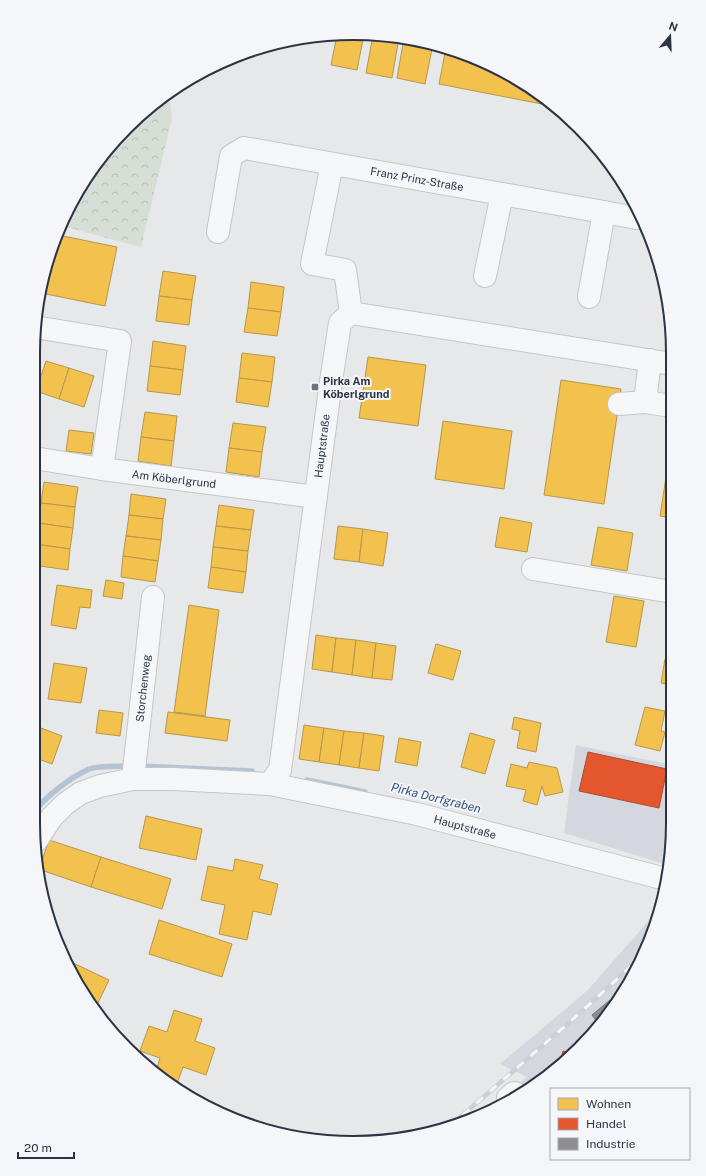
<svg xmlns="http://www.w3.org/2000/svg" width="706" height="1176" viewBox="0 0 706 1176" font-family="'Public Sans',sans-serif">
<style>
.built{fill:#d4d7dd}
.green{fill:#d6ded6}
.forest{fill:url(#forest-crowns)}
.homes{fill:#f2c14e;stroke:#b6974b}
.shops{fill:#e4572e;stroke:#ac4c35}
.industry{fill:#8d8d92;stroke:#70727b}
.lines{fill:none;stroke-linecap:round;stroke-linejoin:round}
.stream{stroke:#b4c4d5;stroke-width:5.5}
.minor-casing{stroke:#c4c6c8;stroke-width:24}
.minor{stroke:#f5f6f7;stroke-width:22}
.rail-casing{stroke:#cecfd2;stroke-width:4.5}
.rail{stroke:#f4f6f9;stroke-width:3;stroke-dasharray:9;stroke-linecap:butt}
.poi-dot{fill:#6c737f;stroke:#f4f6f9;stroke-width:1.5}
.labels{text-anchor:middle;dominant-baseline:central;stroke-width:4;stroke-linejoin:round;paint-order:stroke}
.street-label{font-size:11px;fill:#2b3445;stroke:#f4f6f9}
.poi-label{font-size:11px;font-weight:bold;fill:#2b3445;stroke:#f4f6f9;text-anchor:start}
.water-label{font-size:12px;font-style:italic;fill:#34527a;stroke:#f4f6f9}
.rim{fill:none;stroke:#2b3445;stroke-width:2}
</style>
<defs>
<pattern id="forest-crowns" width="20" height="18" patternUnits="userSpaceOnUse"><rect width="20" height="18" fill="#d6ded6"/><path d="M2 6a3 3 0 1 1 6 0M12 15a3 3 0 1 1 6 0" fill="none" stroke="#b8bfb9"/></pattern>
</defs>
<rect width="100%" height="100%" fill="#e6e8ea"/>
<g class="built">
<path d="M576 745 672 765V844L668 865 564 833Z"/>
<path d="M659 909 656 926 619 1001 548 1077 490 1107 527 1077 500 1064 588 990Z"/>
</g>
<path class="green" d="M169 92 172 118 145 112Z"/>
<path class="forest" d="M145 112 172 118 141 247 62 226 87 175 127 127Z"/>
<g class="homes">
<path d="M353 33 364 34 357 70 331 65 337 35Z"/>
<path d="M373 35 399 38 392 78 366 73Z"/>
<path d="M404 38 416 39 433 44 425 84 397 78Z"/>
<path d="M446 48 476 57 531 87 552 106 439 84Z"/>
<path d="M58 235 117 247 105 306 41 293 50 250Z"/>
<path d="M163 271 196 276 192 300 159 296Z"/>
<path d="M251 282 284 287 281 312 248 308Z"/>
<path d="M159 296 192 300 189 325 156 321Z"/>
<path d="M248 308 281 312 277 336 244 332Z"/>
<path d="M153 341 186 346 183 370 150 366Z"/>
<path d="M242 353 275 357 272 382 239 378Z"/>
<path d="M368 357 426 365 418 426 359 418Z"/>
<path d="M46 361 69 368 59 399 36 391Z"/>
<path d="M150 366 183 370 180 395 147 391Z"/>
<path d="M69 368 94 376 84 407 59 399Z"/>
<path d="M239 378 272 382 268 407 236 402Z"/>
<path d="M561 380 621 389 604 504 544 495Z"/>
<path d="M145 412 177 416 174 441 141 437Z"/>
<path d="M443 421 512 431 504 489 435 479Z"/>
<path d="M233 423 266 427 262 452 229 448Z"/>
<path d="M69 430 94 433 91 454 66 451Z"/>
<path d="M141 437 174 441 171 466 138 461Z"/>
<path d="M672 438V518L660 516Z"/>
<path d="M229 448 262 452 259 477 226 472Z"/>
<path d="M44 482 78 487 75 507 41 503Z"/>
<path d="M131 494 166 499 163 519 129 515Z"/>
<path d="M41 503 75 507 73 528 38 523Z"/>
<path d="M219 505 254 510 251 530 216 526Z"/>
<path d="M129 515 163 519 161 540 126 536Z"/>
<path d="M500 517 532 523 527 552 495 547Z"/>
<path d="M38 523 73 528 70 549 35 544Z"/>
<path d="M216 526 251 530 248 551 213 547Z"/>
<path d="M338 526 363 529 359 562 334 559Z"/>
<path d="M598 527 633 533 627 571 591 565Z"/>
<path d="M363 529 388 533 383 566 359 562Z"/>
<path d="M126 536 161 540 158 561 123 556Z"/>
<path d="M35 544 70 549 68 570 33 565Z"/>
<path d="M213 547 248 551 246 572 211 567Z"/>
<path d="M123 556 158 561 155 582 121 577Z"/>
<path d="M211 567 246 572 243 593 208 588Z"/>
<path d="M106 580 124 583 122 599 103 596Z"/>
<path d="M57 585 92 590 90 608 80 607 76 629 51 625Z"/>
<path d="M614 596 644 601 636 647 606 642Z"/>
<path d="M189 605 219 610 205 716 174 712Z"/>
<path d="M316 635 336 638 332 672 312 669Z"/>
<path d="M336 638 356 640 352 675 332 672Z"/>
<path d="M356 640 376 643 372 678 352 675Z"/>
<path d="M376 643 396 646 392 680 372 678Z"/>
<path d="M436 644 461 651 453 680 428 673Z"/>
<path d="M665 659 672 661V685L661 683Z"/>
<path d="M54 663 87 668 81 703 48 699Z"/>
<path d="M645 707 665 711 661 731 665 732 660 751 635 745Z"/>
<path d="M99 710 123 713 120 736 96 733Z"/>
<path d="M168 712 230 720 227 741 165 733Z"/>
<path d="M514 717 541 723 536 752 517 748 520 731 512 729Z"/>
<path d="M33 725 62 736 52 764 33 757Z"/>
<path d="M304 725 324 728 319 762 299 759Z"/>
<path d="M324 728 344 731 339 765 319 762Z"/>
<path d="M344 731 364 733 359 768 339 765Z"/>
<path d="M364 733 384 736 379 771 359 768Z"/>
<path d="M470 733 495 740 485 774 461 767Z"/>
<path d="M399 738 421 742 417 766 395 762Z"/>
<path d="M529 762 557 768 563 792 545 796 542 786 537 805 523 801 526 790 506 786 511 764 527 768Z"/>
<path d="M146 816 202 829 196 860 139 848Z"/>
<path d="M49 840 101 857 91 887 41 870 40 866Z"/>
<path d="M101 857 171 879 162 909 91 887Z"/>
<path d="M235 859 263 865 259 879 278 884 271 915 253 911 247 940 219 934 225 905 201 900 208 866 233 871Z"/>
<path d="M159 920 232 944 222 977 149 954Z"/>
<path d="M69 961 109 980 97 1005 91 1002Z"/>
<path d="M174 1010 202 1019 195 1041 215 1048 206 1075 183 1067 177 1084 162 1079 155 1074 160 1058 140 1051 149 1026 167 1032Z"/>
</g>
<g class="shops">
<path d="M588 752 667 769 659 808 579 791Z"/>
<path d="M563 1051 570 1053 560 1064Z"/>
</g>
<path class="industry" d="M610 1000 615 1005 598 1023 592 1015Z"/>
<g class="lines">
<g class="stream">
<path d="M138 766 252 771"/>
<path d="M307 780 365 792"/>
<path d="M33 814C43 798 71 777 89 769 97 766 120 766 130 766"/>
</g>
<defs>
<g id="minor">
<path d="M332 164 312 264 345 270 351 313"/>
<path d="M218 232 231 156 244 148 637 218"/>
<path d="M485 276 502 194"/>
<path d="M589 297 604 212"/>
<path d="M35 327 120 341 102 469"/>
<path d="M645 402 650 360"/>
<path d="M619 404 645 402 672 406"/>
<path d="M34 458 102 469 316 497"/>
<path d="M533 569 672 592"/>
<path d="M133 779 153 597"/>
<path d="M270 784 280 770 331 381 340 323 351 313 672 364"/>
<path d="M36 841 52 817 65 804 81 793 100 786 133 779H173L270 784 417 814 658 877"/>
<path d="M508 1098 514 1093 517 1094"/>
</g>
</defs>
<use href="#minor" class="minor-casing"/>
<use href="#minor" class="minor"/>
<defs>
<path id="rail" d="M449 1127 580 1013 641 957"/>
</defs>
<use href="#rail" class="rail-casing"/>
<use href="#rail" class="rail"/>
</g>
<rect class="poi-dot" x="311" y="383" width="8" height="8" rx="2"/>
<g class="labels">
<g class="street-label">
<text transform="translate(417 179) rotate(10)">Franz Prinz-Straße</text>
<text transform="translate(322 446) rotate(-83)">Hauptstraße</text>
<text transform="translate(174 479) rotate(7)">Am Köberlgrund</text>
<text transform="translate(143 688) rotate(-84)">Storchenweg</text>
<text transform="translate(465 827) rotate(15)">Hauptstraße</text>
</g>
<g class="poi-label">
<text x="323" y="381">Pirka Am<tspan x="323" dy="13">Köberlgrund</tspan></text>
</g>
<g class="water-label">
<text transform="translate(436 798) rotate(14)">Pirka Dorfgraben</text>
</g>
</g>
<path d="M0 0H706V1176H0ZM353 40H353A313 313 0 0 1 666 353V823A313 313 0 0 1 353 1136H353A313 313 0 0 1 40 823V353A313 313 0 0 1 353 40Z" fill="#f4f6f9" fill-rule="evenodd"/>
<path class="rim" d="M353 40H353A313 313 0 0 1 666 353V823A313 313 0 0 1 353 1136H353A313 313 0 0 1 40 823V353A313 313 0 0 1 353 40Z"/>
<rect x="550" y="1088" width="140" height="72" fill="#f4f6f9" stroke="#a4a8b1"/>
<rect x="558" y="1098" width="20" height="12" fill="#f2c14e" stroke="#a4a8b1"/>
<text x="586" y="1108" font-size="12" fill="#2b3445">Wohnen</text>
<rect x="558" y="1118" width="20" height="12" fill="#e4572e" stroke="#a4a8b1"/>
<text x="586" y="1128" font-size="12" fill="#2b3445">Handel</text>
<rect x="558" y="1138" width="20" height="12" fill="#8d8d92" stroke="#a4a8b1"/>
<text x="586" y="1148" font-size="12" fill="#2b3445">Industrie</text>
<g transform="translate(670 36) rotate(19)" stroke="#f4f6f9" stroke-width="3" paint-order="stroke">
<path d="M0-3L7 15L0 10L-7 15Z" fill="#2b3445"/>
<text y="-6" font-size="11" font-weight="bold" text-anchor="middle" fill="#2b3445">N</text>
</g>
<path d="M18 1152v6h56v-6" fill="none" stroke="#2b3445" stroke-width="2"/>
<text x="24" y="1152" font-size="12" fill="#2b3445" stroke="#f4f6f9" stroke-width="3" paint-order="stroke">20 m</text>
</svg>
